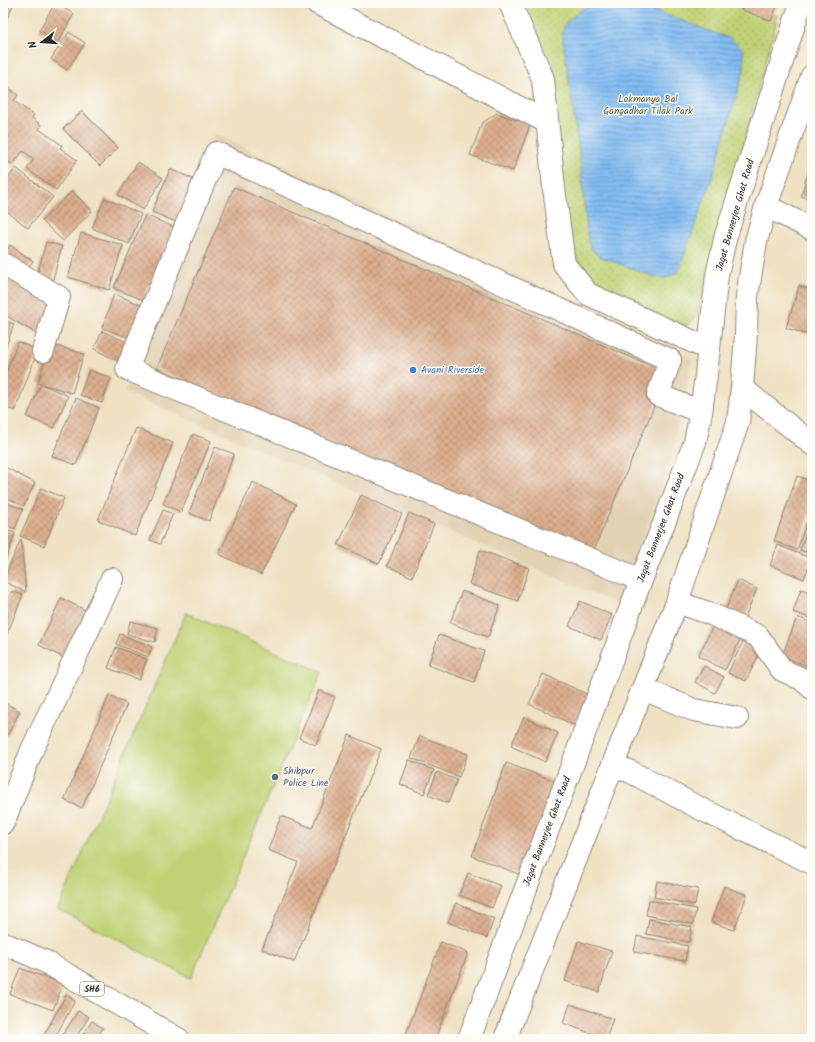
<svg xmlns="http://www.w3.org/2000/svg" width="815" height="1042" viewBox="0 0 815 1042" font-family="Kalam,sans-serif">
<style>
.built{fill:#e3d1b4}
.park{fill:url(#park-dots);stroke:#757e50}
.pitch{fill:#bfd275;stroke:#757e50}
.water{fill:url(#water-rules);stroke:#56748f}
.building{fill:url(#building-cross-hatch)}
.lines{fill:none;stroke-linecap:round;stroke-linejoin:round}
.minor-casing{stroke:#8d8676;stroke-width:24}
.major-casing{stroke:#8d8676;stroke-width:24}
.minor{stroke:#fff;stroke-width:22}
.major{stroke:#fff;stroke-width:22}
.shop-dot{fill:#3f7fe0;stroke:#fdfcf7;stroke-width:1.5}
.service-dot{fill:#5c6f8a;stroke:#fdfcf7;stroke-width:1.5}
.labels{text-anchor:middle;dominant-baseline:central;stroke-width:3;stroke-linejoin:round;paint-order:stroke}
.shield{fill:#fdfcf7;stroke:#6a6a68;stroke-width:1}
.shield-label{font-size:9px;font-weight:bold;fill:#2b2b2b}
.park-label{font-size:10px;fill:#575d41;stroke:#fdfcf7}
.street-label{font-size:10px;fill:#2b2b2b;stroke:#fdfcf7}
.shop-label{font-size:10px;fill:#366cbe;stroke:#fdfcf7;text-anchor:start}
.service-label{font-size:10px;fill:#4e5e75;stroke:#fdfcf7;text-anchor:start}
</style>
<defs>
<pattern id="park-dots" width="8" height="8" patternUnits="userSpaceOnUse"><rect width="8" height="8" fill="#bfd275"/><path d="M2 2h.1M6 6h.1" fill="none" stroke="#a4b465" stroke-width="1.8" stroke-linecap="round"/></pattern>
<pattern id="water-rules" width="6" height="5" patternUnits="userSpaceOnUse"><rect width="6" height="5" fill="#82bcf3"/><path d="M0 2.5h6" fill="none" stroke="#6b99c5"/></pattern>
<pattern id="building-cross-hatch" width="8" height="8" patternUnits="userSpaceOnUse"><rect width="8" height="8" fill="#ddae8e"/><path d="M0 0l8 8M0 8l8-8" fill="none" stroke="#b38e74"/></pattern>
</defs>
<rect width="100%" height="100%" fill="#fdfcf7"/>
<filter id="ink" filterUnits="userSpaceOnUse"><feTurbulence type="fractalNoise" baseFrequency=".025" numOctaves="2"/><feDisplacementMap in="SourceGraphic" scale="8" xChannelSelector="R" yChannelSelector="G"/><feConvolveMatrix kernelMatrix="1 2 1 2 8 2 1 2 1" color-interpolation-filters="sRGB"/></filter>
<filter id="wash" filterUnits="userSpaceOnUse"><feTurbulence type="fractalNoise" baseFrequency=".012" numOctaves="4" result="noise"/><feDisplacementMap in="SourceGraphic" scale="16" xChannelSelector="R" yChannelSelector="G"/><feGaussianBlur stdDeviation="0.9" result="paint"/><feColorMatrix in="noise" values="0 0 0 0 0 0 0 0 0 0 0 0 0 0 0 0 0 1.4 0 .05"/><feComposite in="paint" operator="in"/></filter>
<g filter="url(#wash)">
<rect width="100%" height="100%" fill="#efe1c2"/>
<path class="built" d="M215 134 692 358 673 452 620 605 125 392Z"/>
<path class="park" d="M510 3H743L778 16 697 314 689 325 674 324 592 290 564 264 543 79Z"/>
<path class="pitch" d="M186 613 322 672 191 978 58 909Z"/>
<path class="water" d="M593 3H634L731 39 743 50 744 69 714 172 678 272 666 278 655 277 599 256 591 249 588 240 579 150 562 33 567 21 580 11Z"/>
<g id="blocks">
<g class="building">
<path d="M3 3H14L7 19 3 17Z"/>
<path d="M55 3 74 14 58 42 39 31Z"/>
<path d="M742 3H778L771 21 740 9Z"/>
<path d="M69 32 85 43 67 70 51 59Z"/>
<path d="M3 77 8 81 5 85 18 95 14 101 34 115 32 118 41 125 39 129 62 145 60 148 77 160 56 190 27 169 34 159 23 151 13 165 3 158V146L9 137 3 133Z"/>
<path d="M82 111 118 148 100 166 63 129Z"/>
<path d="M497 113 530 125 513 171 470 155 482 123Z"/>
<path d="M812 159V199L801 196Z"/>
<path d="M138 162 163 178 143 210 118 195Z"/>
<path d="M16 168 53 197 28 228 3 208V175L8 178Z"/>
<path d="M170 169 193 179 176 222 152 212Z"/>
<path d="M234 187 668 373 592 554 157 368Z"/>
<path d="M72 191 92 211 63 241 42 221Z"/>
<path d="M105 198 141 214 129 244 92 228Z"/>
<path d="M145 215 174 227 143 300 114 288Z"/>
<path d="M81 233 123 245 109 290 68 277Z"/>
<path d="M46 242 62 246 52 283 36 279Z"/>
<path d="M10 245 33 261 24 275 3 256Z"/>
<path d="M3 273 54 303 37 334 3 314Z"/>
<path d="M799 286 812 290V336L786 328Z"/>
<path d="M114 294 142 305 130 338 102 328Z"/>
<path d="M3 320 14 324 3 355Z"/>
<path d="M102 331 127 342 118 361 94 349Z"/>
<path d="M18 342 38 350 15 411 3 407V380Z"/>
<path d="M50 344 84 354 72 393 38 383Z"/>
<path d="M89 370 111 378 102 403 80 395Z"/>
<path d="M41 384 68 396 54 428 27 417Z"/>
<path d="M76 398 99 408 76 465 52 456Z"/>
<path d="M136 428 173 443 135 536 98 520Z"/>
<path d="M193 434 211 441 181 512 163 504Z"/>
<path d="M215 447 234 454 209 521 189 513Z"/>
<path d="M3 466 35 483 24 506 3 496Z"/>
<path d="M797 476 812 481V507L797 550 774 541Z"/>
<path d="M253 482 296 504 261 575 219 554Z"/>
<path d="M41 488 64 498 44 546 20 536Z"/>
<path d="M361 495 402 514 379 564 338 545Z"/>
<path d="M3 502 23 509 15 529 3 524Z"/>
<path d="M163 510 173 514 160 544 150 540Z"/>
<path d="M409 513 434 524 412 577 387 566Z"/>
<path d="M812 517V554L800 550Z"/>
<path d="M3 529 15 533 6 560 3 559Z"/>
<path d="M21 539 26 592 3 581Z"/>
<path d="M778 545 812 559 804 579 770 565Z"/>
<path d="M480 550 529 568 518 601 469 584Z"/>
<path d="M738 580 757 589 742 624 723 616Z"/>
<path d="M801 589 812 593V619L793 612Z"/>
<path d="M12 591 23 595 3 644V611Z"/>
<path d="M462 591 500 605 488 637 450 623Z"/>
<path d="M61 598 91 613 68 660 39 645Z"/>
<path d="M580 601 612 615 601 640 569 626Z"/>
<path d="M797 617 812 623V668L782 656Z"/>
<path d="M130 621 158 628 155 642 127 634Z"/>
<path d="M713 626 740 640 725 670 698 656Z"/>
<path d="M120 634 152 647 148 657 116 644Z"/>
<path d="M439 635 484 651 474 682 428 665Z"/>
<path d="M743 641 761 650 746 681 728 673Z"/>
<path d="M116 647 147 659 139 680 108 668Z"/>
<path d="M704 666 724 677 715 693 695 682Z"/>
<path d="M543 674 589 695 574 725 529 704Z"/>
<path d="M319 690 335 697 316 745 299 738Z"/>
<path d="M109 696 127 704 82 808 64 800Z"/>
<path d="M5 703 20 711 7 736 3 734V706Z"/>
<path d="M524 717 558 733 545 762 511 746Z"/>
<path d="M349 735 381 749 294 962 262 949 298 862 268 850 281 816 312 828Z"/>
<path d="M420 736 468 754 459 777 411 758Z"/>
<path d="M409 760 434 770 424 794 400 784Z"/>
<path d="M506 763 555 781 521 875 472 856Z"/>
<path d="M437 772 457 780 448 803 428 795Z"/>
<path d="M468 873 501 886 492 908 459 895Z"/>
<path d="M657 881 698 889 695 905 654 897Z"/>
<path d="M724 886 747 895 734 930 711 922Z"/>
<path d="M649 900 696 909 693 924 646 915Z"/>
<path d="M456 903 494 919 487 938 448 922Z"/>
<path d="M649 919 692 927 689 942 646 934Z"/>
<path d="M637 936 688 946 685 961 634 952Z"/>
<path d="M578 941 612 951 599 992 565 981Z"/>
<path d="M441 942 468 953 435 1039H404Z"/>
<path d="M20 968 63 984 53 1010 10 994Z"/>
<path d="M66 995 75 1001 54 1039H42Z"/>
<path d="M570 1004 613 1019 606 1039 563 1023Z"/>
<path d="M78 1011 89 1017 75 1039H60Z"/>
<path d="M92 1021 103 1028 96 1039H80Z"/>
</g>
</g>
</g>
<g filter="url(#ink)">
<use href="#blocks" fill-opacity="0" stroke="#8d8676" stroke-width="1"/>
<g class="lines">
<defs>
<g id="minor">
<path d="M317 3 547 122"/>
<path d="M510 3 543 79 554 188 564 264 588 294 709 349"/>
<path d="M766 206 812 229"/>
<path d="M3 264 59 297 43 351"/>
<path d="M742 388 812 444"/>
<path d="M641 580 127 369 216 153 670 360 658 395 701 412"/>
<path d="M677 602 711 614 758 636 782 670 802 679 812 688"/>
<path d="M643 689 694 710 737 718"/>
<path d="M613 765 631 772 701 809 812 863"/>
<path d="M3 823 32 750 112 579"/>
</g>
<g id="major">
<path d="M3 943 44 961 178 1039"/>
<path d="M469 1039 578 750 641 580 664 523 695 442 701 412 706 375 717 275 726 235 801 3"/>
<path d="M505 1039 677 602 738 422 742 388 746 334 747 296 756 241 766 206 812 76"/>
</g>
</defs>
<use href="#minor" class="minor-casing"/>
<use href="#major" class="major-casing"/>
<use href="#minor" class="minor"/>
<use href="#major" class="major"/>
</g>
</g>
<circle class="shop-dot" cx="413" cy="370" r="4"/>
<circle class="service-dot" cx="275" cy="777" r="4"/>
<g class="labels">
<rect class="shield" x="80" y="982" width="24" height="14" rx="3"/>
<g class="shield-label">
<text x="92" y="989">SH6</text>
</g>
<g class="park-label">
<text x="648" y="99">Lokmanya Bal<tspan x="648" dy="12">Gangadhar Tilak Park</tspan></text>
</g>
<g class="street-label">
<text transform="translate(735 215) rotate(-74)">Jagat Bannerjee Ghat Road</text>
<text transform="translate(661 528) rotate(-69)">Jagat Bannerjee Ghat Road</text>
<text transform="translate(547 831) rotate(-69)">Jagat Bannerjee Ghat Road</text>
</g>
<g class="shop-label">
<text x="421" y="370">Avani Riverside</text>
</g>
<g class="service-label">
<text x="283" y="771">Shibpur<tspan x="283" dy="12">Police Line</tspan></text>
</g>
</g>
<rect width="815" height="1042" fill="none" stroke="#fdfcf7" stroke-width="16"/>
<g transform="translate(42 42) rotate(253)" stroke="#fdfcf7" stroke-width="3" paint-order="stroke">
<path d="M0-3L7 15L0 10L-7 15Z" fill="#2b2b2b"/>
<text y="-6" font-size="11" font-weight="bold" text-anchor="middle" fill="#2b2b2b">N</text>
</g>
</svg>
